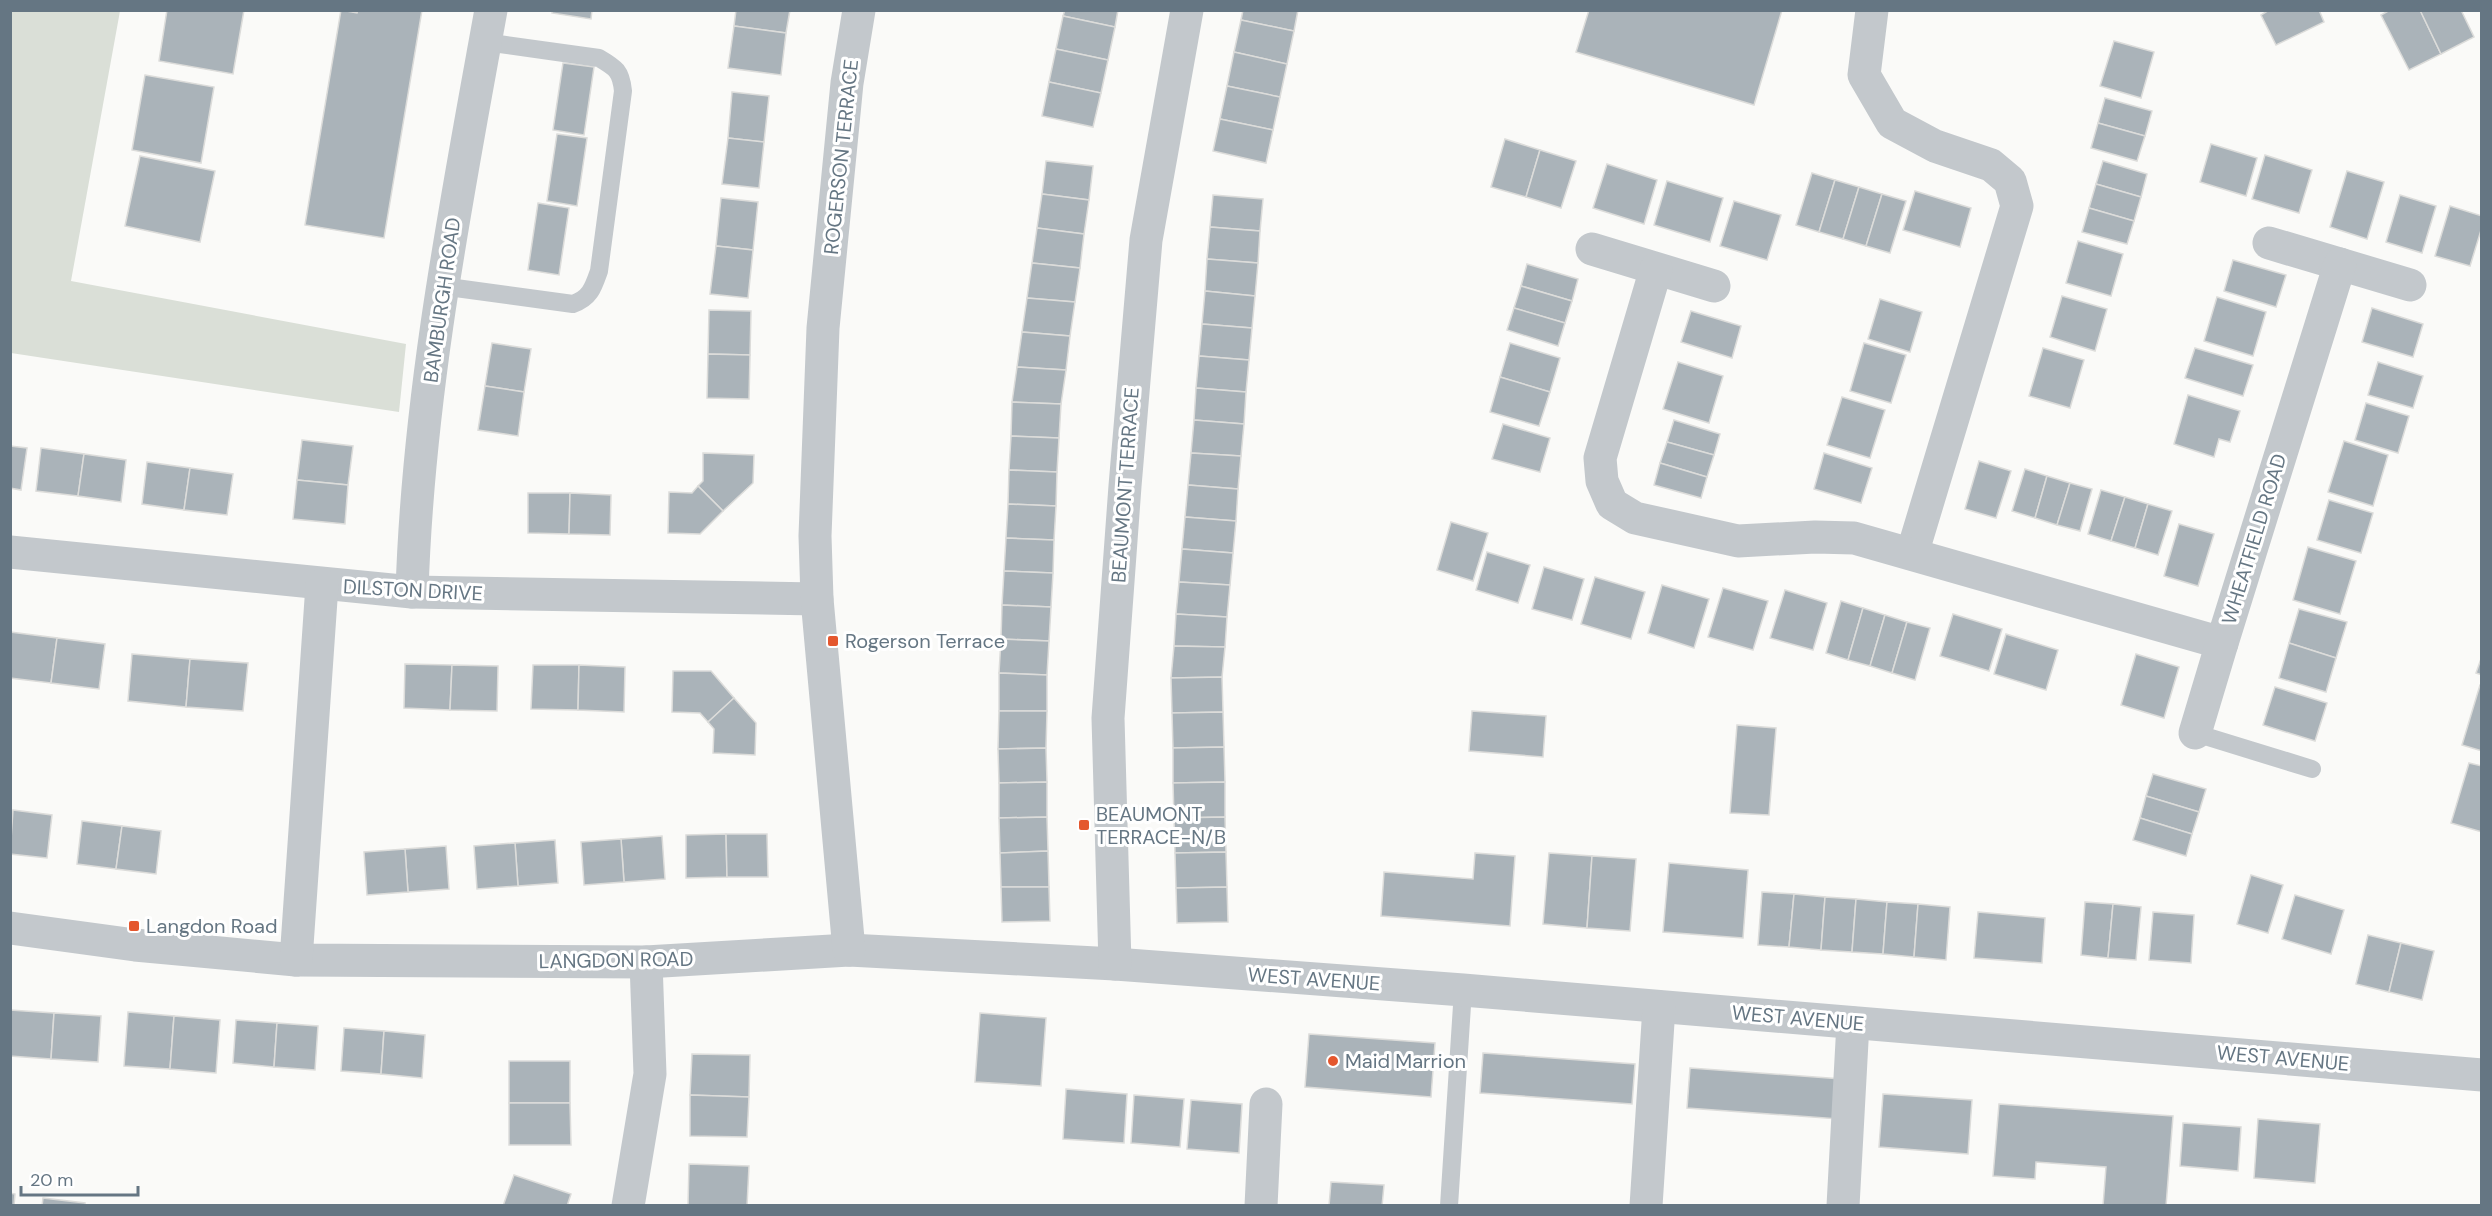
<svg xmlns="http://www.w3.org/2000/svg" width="2492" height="1216" viewBox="0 0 2492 1216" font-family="'DM Sans',sans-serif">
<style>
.green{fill:#dadfd7}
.building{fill:#aab3b9;stroke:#dcdcda;stroke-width:1.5}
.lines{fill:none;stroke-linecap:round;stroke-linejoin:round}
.service{stroke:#c3c8cc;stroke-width:18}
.minor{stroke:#c3c8cc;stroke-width:33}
.poi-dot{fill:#e4572e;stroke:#fff;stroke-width:2}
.labels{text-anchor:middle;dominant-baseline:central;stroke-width:6;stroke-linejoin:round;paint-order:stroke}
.street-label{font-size:20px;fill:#657683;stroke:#fff}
.poi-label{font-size:20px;fill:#657683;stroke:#fff;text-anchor:start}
</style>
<rect width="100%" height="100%" fill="#fafaf8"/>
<path class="green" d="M10 11H120L71 281 406 344 399 412 11 353Z"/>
<g class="building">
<path d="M167 10H244L233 74 159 61Z"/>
<path d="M341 10 357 13 358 10H422L384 238 305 225Z"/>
<path d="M553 10H592L591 19 552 13Z"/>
<path d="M736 10H790L786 33 734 26Z"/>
<path d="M1065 10H1118L1115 27 1063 16Z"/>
<path d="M1243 10H1298L1294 31 1241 20Z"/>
<path d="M1589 10H1782L1754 105 1576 52Z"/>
<path d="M2269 10H2319L2324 22 2276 45 2261 15Z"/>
<path d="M2390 10H2420L2441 54 2409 70 2381 15Z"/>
<path d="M2420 10H2461L2474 37 2441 54Z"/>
<path d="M1063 16 1115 27 1108 60 1056 49Z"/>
<path d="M1241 20 1294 31 1287 64 1234 52Z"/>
<path d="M734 26 786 33 781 75 728 68Z"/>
<path d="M2114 41 2154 52 2141 98 2100 86Z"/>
<path d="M1056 49 1108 60 1101 93 1049 82Z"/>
<path d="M1234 52 1287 64 1280 97 1227 86Z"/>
<path d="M563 63 594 67 584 135 553 130Z"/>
<path d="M145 75 214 87 201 163 132 150Z"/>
<path d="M1049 82 1101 93 1093 127 1042 116Z"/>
<path d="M1227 86 1280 97 1273 130 1220 119Z"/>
<path d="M732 92 769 96 764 142 728 138Z"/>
<path d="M2105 98 2152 111 2145 136 2098 123Z"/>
<path d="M1220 119 1273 130 1266 163 1213 151Z"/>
<path d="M2098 123 2145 136 2137 161 2091 148Z"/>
<path d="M557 134 587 138 577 206 547 201Z"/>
<path d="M728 138 764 142 759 188 722 184Z"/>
<path d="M1505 139 1540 150 1526 197 1491 187Z"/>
<path d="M2211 144 2257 158 2246 196 2200 182Z"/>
<path d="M1540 150 1576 161 1561 208 1526 197Z"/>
<path d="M2265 155 2312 170 2299 213 2252 199Z"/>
<path d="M140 156 215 171 200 242 125 226Z"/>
<path d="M1046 161 1093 166 1089 200 1042 194Z"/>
<path d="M2103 161 2147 174 2141 197 2096 184Z"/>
<path d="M1607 164 1657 180 1644 224 1593 208Z"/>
<path d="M2347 171 2384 182 2367 239 2330 227Z"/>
<path d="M1812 173 1835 180 1819 232 1796 225Z"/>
<path d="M1835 180 1859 187 1843 239 1819 232Z"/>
<path d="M1667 181 1723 198 1710 242 1654 225Z"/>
<path d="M2096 184 2141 197 2134 221 2089 208Z"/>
<path d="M1859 187 1882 194 1866 246 1843 239Z"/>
<path d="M1915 191 1971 208 1960 247 1903 230Z"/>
<path d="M1042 194 1089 200 1084 234 1037 228Z"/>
<path d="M1882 194 1906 201 1890 253 1866 246Z"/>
<path d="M1213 195 1263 199 1260 231 1210 227Z"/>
<path d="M2400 195 2436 206 2422 253 2386 242Z"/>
<path d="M721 198 758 202 753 250 716 246Z"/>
<path d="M1734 201 1781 215 1767 260 1720 246Z"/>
<path d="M538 203 569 208 559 275 528 270Z"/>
<path d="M2450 206 2482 216V227L2470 266 2435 256Z"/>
<path d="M2089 208 2134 221 2127 244 2082 232Z"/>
<path d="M1210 227 1260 231 1258 263 1207 259Z"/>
<path d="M1037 228 1084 234 1080 268 1032 263Z"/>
<path d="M2078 241 2123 254 2111 296 2066 283Z"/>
<path d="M716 246 753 250 748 298 710 294Z"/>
<path d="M1207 259 1258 263 1255 296 1205 291Z"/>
<path d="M2233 260 2286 275 2276 307 2224 291Z"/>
<path d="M1032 263 1080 268 1075 302 1027 298Z"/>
<path d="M1527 264 1578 279 1572 301 1521 286Z"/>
<path d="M1521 286 1572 301 1565 323 1514 308Z"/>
<path d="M1205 291 1255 296 1252 328 1202 324Z"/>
<path d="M2062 296 2107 309 2095 351 2050 337Z"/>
<path d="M2217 297 2266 312 2253 356 2204 341Z"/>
<path d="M1027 298 1075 302 1070 336 1022 332Z"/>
<path d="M1880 299 1922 312 1910 352 1868 339Z"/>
<path d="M1514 308 1565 323 1558 346 1507 330Z"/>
<path d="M2372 308 2423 324 2413 357 2362 342Z"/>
<path d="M709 310 751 311 750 355 708 354Z"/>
<path d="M1691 311 1741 326 1732 358 1681 342Z"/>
<path d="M1202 324 1252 328 1249 360 1199 356Z"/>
<path d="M1022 332 1070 336 1066 370 1017 367Z"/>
<path d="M492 343 531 349 524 392 485 386Z"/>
<path d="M1510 343 1560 358 1550 392 1500 377Z"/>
<path d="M1864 343 1906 355 1891 403 1850 391Z"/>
<path d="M2043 348 2084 360 2070 408 2029 396Z"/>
<path d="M2195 348 2253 365 2243 396 2185 378Z"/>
<path d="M708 354 750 355 749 399 707 398Z"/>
<path d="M1199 356 1249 360 1246 392 1196 388Z"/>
<path d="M1678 362 1723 376 1709 423 1663 409Z"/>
<path d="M2378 362 2423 376 2413 408 2368 395Z"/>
<path d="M1017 367 1066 370 1061 404 1012 402Z"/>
<path d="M1500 377 1550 392 1539 426 1490 412Z"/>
<path d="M485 386 524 392 518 436 478 430Z"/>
<path d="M1196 388 1246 392 1244 424 1194 420Z"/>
<path d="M2188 395 2240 411 2230 442 2219 439 2214 457 2174 444Z"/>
<path d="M1842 397 1885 410 1870 458 1827 445Z"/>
<path d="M1012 402 1061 404 1059 438 1011 436Z"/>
<path d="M2366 403 2409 416 2398 453 2355 440Z"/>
<path d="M1194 420 1244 424 1241 456 1191 453Z"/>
<path d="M1674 420 1720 434 1714 455 1667 442Z"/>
<path d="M1503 424 1550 438 1540 472 1492 459Z"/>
<path d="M1011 436 1059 438 1057 472 1009 470Z"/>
<path d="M302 440 353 446 348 485 297 480Z"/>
<path d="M2344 441 2388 455 2373 506 2328 492Z"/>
<path d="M1667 442 1714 455 1707 477 1660 463Z"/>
<path d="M10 446 27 448 21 490 10 488Z"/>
<path d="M41 448 84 454 78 496 36 491Z"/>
<path d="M703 453 754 455 753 483 723 511 698 486 703 481Z"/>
<path d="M1191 453 1241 456 1238 489 1188 485Z"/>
<path d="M1824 453 1872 468 1861 503 1814 489Z"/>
<path d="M84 454 126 460 121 502 78 496Z"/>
<path d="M1979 461 2011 471 1996 518 1965 509Z"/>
<path d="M147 462 190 468 184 510 142 504Z"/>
<path d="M1660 463 1707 477 1701 498 1654 485Z"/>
<path d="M190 468 233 474 227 515 184 510Z"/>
<path d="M2025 469 2047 476 2035 518 2012 511Z"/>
<path d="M1009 470 1057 472 1056 506 1008 504Z"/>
<path d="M2047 476 2070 483 2057 525 2035 518Z"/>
<path d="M297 480 348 485 345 524 293 519Z"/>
<path d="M2070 483 2092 489 2080 531 2057 525Z"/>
<path d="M1188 485 1238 489 1236 521 1185 517Z"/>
<path d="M698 486 723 511 700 534 668 533 669 492 692 493Z"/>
<path d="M2101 490 2125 497 2111 541 2088 534Z"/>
<path d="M528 493H570L569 534 528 533Z"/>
<path d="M570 493 611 495 610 535 569 534Z"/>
<path d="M2125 497 2148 504 2135 548 2111 541Z"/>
<path d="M2329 500 2373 513 2361 553 2317 540Z"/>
<path d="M1008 504 1056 506 1054 540 1006 538Z"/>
<path d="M2148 504 2172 511 2158 555 2135 548Z"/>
<path d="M1185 517 1236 521 1233 553 1182 549Z"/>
<path d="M1451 522 1488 533 1473 581 1437 570Z"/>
<path d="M2179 524 2214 534 2198 586 2164 576Z"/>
<path d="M1006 538 1054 540 1053 573 1004 571Z"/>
<path d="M2308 547 2356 561 2340 614 2293 600Z"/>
<path d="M1182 549 1233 553 1230 585 1179 582Z"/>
<path d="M1487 552 1530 565 1518 603 1476 590Z"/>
<path d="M1544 567 1584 579 1572 620 1532 609Z"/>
<path d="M1004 571 1053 573 1051 607 1002 605Z"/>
<path d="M1595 577 1645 592 1631 639 1581 624Z"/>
<path d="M1179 582 1230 585 1227 617 1176 614Z"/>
<path d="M1662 585 1709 599 1694 648 1648 633Z"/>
<path d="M1723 588 1768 601 1753 650 1708 637Z"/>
<path d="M1785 590 1827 603 1813 650 1770 638Z"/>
<path d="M1841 601 1863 608 1848 660 1826 653Z"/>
<path d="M1002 605 1051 607 1049 641 1001 639Z"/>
<path d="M1863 608 1885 615 1870 666 1848 660Z"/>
<path d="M2299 609 2347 622 2336 658 2289 643Z"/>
<path d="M1176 614 1227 617 1225 647 1174 646Z"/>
<path d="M1953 614 2002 629 1989 671 1940 656Z"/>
<path d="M1885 615 1907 622 1892 673 1870 666Z"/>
<path d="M1907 622 1930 628 1915 680 1892 673Z"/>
<path d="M10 632 57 638 51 683 10 678Z"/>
<path d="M2006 634 2058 650 2046 690 1994 674Z"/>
<path d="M57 638 105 644 99 689 51 683Z"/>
<path d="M1001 639 1049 641 1047 675 999 673Z"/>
<path d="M2289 643 2336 658 2326 692 2279 678Z"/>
<path d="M1174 646 1225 647 1222 677 1171 678Z"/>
<path d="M132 654 190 659 186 707 128 701Z"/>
<path d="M2136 654 2179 667 2164 718 2121 705Z"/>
<path d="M2482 656V675L2476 673Z"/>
<path d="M190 659 248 663 243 711 186 707Z"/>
<path d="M405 664 452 665 450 710 404 708Z"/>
<path d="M452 665 498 666 497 711 450 710Z"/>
<path d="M533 665H579L578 710 531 709Z"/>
<path d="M579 665 625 667 624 712 578 710Z"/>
<path d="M673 671H711L734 698 708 722 700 713 672 712Z"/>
<path d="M999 673 1047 675V711H999Z"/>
<path d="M1222 677 1223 712 1172 713 1171 678Z"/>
<path d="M2480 685H2482V751L2462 745Z"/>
<path d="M2275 687 2327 703 2315 741 2263 725Z"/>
<path d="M734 698 756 723 755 755 713 753 714 729 708 722Z"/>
<path d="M999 711H1047L1046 748 998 749Z"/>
<path d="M1472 711 1546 716 1543 757 1469 751Z"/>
<path d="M1223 712 1224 747 1173 748 1172 713Z"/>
<path d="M1737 725 1776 728 1769 815 1730 813Z"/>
<path d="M1224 747 1225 782 1173 783V748Z"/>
<path d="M1046 748 1047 782 999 783 998 749Z"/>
<path d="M2469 763 2482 766V832L2451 823Z"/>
<path d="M2153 774 2206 789 2199 812 2146 796Z"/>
<path d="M1047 782V817L999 818V783Z"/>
<path d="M1225 782V817L1174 818 1173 783Z"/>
<path d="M2146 796 2199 812 2192 834 2140 818Z"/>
<path d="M13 810 52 815 47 858 10 854Z"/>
<path d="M1047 817 1048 851 1000 853 999 818Z"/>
<path d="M1225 817 1226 852 1175 853 1174 818Z"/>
<path d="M2140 818 2192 834 2186 856 2133 840Z"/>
<path d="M82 821 122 826 116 869 77 864Z"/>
<path d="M122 826 161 831 156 874 116 869Z"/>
<path d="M726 834 727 877 686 878V835Z"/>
<path d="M726 834H767L768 877H727Z"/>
<path d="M662 836 665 879 624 882 621 839Z"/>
<path d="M621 839 624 882 584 885 581 842Z"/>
<path d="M555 840 558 883 518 886 515 843Z"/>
<path d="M515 843 518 886 477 889 474 846Z"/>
<path d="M446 846 449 889 408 892 405 849Z"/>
<path d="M405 849 408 892 367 895 364 852Z"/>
<path d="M1048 851 1049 887H1001L1000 853Z"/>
<path d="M1226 852 1227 887 1176 888 1175 853Z"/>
<path d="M1475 853 1515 856 1510 926 1381 916 1384 872 1473 879Z"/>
<path d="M1549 853 1592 856 1587 928 1543 924Z"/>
<path d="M1592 856 1636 859 1630 931 1587 928Z"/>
<path d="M1669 863 1748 870 1743 938 1663 932Z"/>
<path d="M2251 875 2283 885 2268 933 2237 924Z"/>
<path d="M1001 887H1049L1050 921 1002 922Z"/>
<path d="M1227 887 1228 922 1177 923 1176 888Z"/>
<path d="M1762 892 1794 894 1789 947 1758 945Z"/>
<path d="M1794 894 1825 897 1821 950 1789 947Z"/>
<path d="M2295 895 2344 910 2331 954 2282 939Z"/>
<path d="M1825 897 1856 899 1852 952 1821 950Z"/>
<path d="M1856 899 1887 902 1883 954 1852 952Z"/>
<path d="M1887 902 1918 904 1914 957 1883 954Z"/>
<path d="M2085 902 2113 904 2108 958 2081 955Z"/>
<path d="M1918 904 1950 907 1946 960 1914 957Z"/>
<path d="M2113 904 2141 907 2136 960 2108 958Z"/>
<path d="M1978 912 2045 918 2042 963 1974 958Z"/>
<path d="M2153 912 2194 915 2191 963 2149 960Z"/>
<path d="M2368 935 2401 943 2389 992 2356 984Z"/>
<path d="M2401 943 2434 951 2422 1000 2389 992Z"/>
<path d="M10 1010 54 1013 51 1059 10 1056Z"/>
<path d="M128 1012 174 1016 170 1069 124 1066Z"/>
<path d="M54 1013 101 1016 98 1062 51 1059Z"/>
<path d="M980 1013 1046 1018 1041 1086 975 1082Z"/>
<path d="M174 1016 220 1020 216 1073 170 1069Z"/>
<path d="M236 1020 277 1023 274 1067 233 1063Z"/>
<path d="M277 1023 318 1026 315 1070 274 1067Z"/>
<path d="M344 1028 384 1031 381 1074 341 1071Z"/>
<path d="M384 1031 425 1035 422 1078 381 1074Z"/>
<path d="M1309 1034 1435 1043 1431 1097 1305 1087Z"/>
<path d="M1483 1053 1635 1064 1632 1104 1480 1093Z"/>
<path d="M692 1054 750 1055 749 1097 690 1095Z"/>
<rect x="509" y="1061" width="61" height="42"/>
<path d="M1690 1068 1842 1079 1839 1119 1687 1108Z"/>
<path d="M1066 1089 1127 1094 1124 1143 1063 1139Z"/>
<path d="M1883 1094 1972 1100 1968 1154 1879 1147Z"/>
<path d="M690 1095 749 1097 747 1137 690 1136Z"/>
<path d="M1134 1095 1184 1099 1180 1147 1131 1143Z"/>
<path d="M1191 1100 1242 1104 1239 1153 1187 1149Z"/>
<path d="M509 1103H570L571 1145H509Z"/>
<path d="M1999 1104 2173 1116 2166 1206H2103L2106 1167 2036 1162 2035 1179 1993 1176Z"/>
<path d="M2258 1119 2320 1124 2315 1183 2254 1178Z"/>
<path d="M2183 1123 2241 1127 2238 1171 2180 1166Z"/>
<path d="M689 1164 749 1166 747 1206H688Z"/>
<path d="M514 1175 571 1194 567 1206H503Z"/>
<path d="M1331 1182 1384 1185 1382 1206H1329Z"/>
<path d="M10 1193 15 1194 14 1206H10Z"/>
<path d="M43 1198 85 1203V1206H42Z"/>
</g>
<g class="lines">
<g class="service">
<path d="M441 286 573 304C590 298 593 288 599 271L623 91C621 71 616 68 599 58L485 42"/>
<path d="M2195 733 2312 769"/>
<path d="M1449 1206 1463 990"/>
</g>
<g class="minor">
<path d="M1872 10 1864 75 1892 123 1935 146 1991 165 2010 181 2017 206 1912 554"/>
<path d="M2269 243 2410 285"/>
<path d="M1592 249 1714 286"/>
<path d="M1656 269 1600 458 1602 481 1612 504 1635 518 1738 541 1815 537 1854 538 2222 643 2340 264"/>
<path d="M10 552 412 592 817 599"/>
<path d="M412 592C418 396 456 203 491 10"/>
<path d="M2195 733 2222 643"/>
<path d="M10 928 135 945 296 960 646 962 849 950 1115 964 1463 990 2482 1075"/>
<path d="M849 950 817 599 815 536 823 328 847 83 859 10"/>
<path d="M296 960 322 585"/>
<path d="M1115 964 1108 718 1125 486 1146 240 1187 10"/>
<path d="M628 1206 650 1074 646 962"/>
<path d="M1261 1206 1266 1104"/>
<path d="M1646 1206 1659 1007"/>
<path d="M1843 1206 1853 1023"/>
</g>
</g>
<g class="poi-dot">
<rect x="827" y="635" width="12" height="12" rx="3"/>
<rect x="1078" y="819" width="12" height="12" rx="3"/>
<rect x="128" y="920" width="12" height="12" rx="3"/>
<circle cx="1333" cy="1061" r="6"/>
</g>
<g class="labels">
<g class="street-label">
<text transform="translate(841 157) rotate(-84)">ROGERSON TERRACE</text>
<text transform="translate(442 300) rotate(-82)">BAMBURGH ROAD</text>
<text transform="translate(1125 485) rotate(-86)">BEAUMONT TERRACE</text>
<text transform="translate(2254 539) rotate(-73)">WHEATFIELD ROAD</text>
<text transform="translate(413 590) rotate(3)">DILSTON DRIVE</text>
<text transform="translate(616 960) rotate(-1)">LANGDON ROAD</text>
<text transform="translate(1314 979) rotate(4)">WEST AVENUE</text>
<text transform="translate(1798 1018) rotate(5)">WEST AVENUE</text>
<text transform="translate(2283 1058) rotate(5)">WEST AVENUE</text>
</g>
<g class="poi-label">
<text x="845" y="641">Rogerson Terrace</text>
<text x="1096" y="814">BEAUMONT<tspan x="1096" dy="23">TERRACE-N/B</tspan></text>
<text x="146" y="926">Langdon Road</text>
<text x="1345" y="1061">Maid Marrion</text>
</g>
</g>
<rect width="2492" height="1216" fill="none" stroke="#657683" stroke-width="24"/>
<path d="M21 1186v9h117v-9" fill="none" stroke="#657683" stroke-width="3"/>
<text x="30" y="1186" font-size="18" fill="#657683" stroke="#ffffff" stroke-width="4.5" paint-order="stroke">20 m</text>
</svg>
